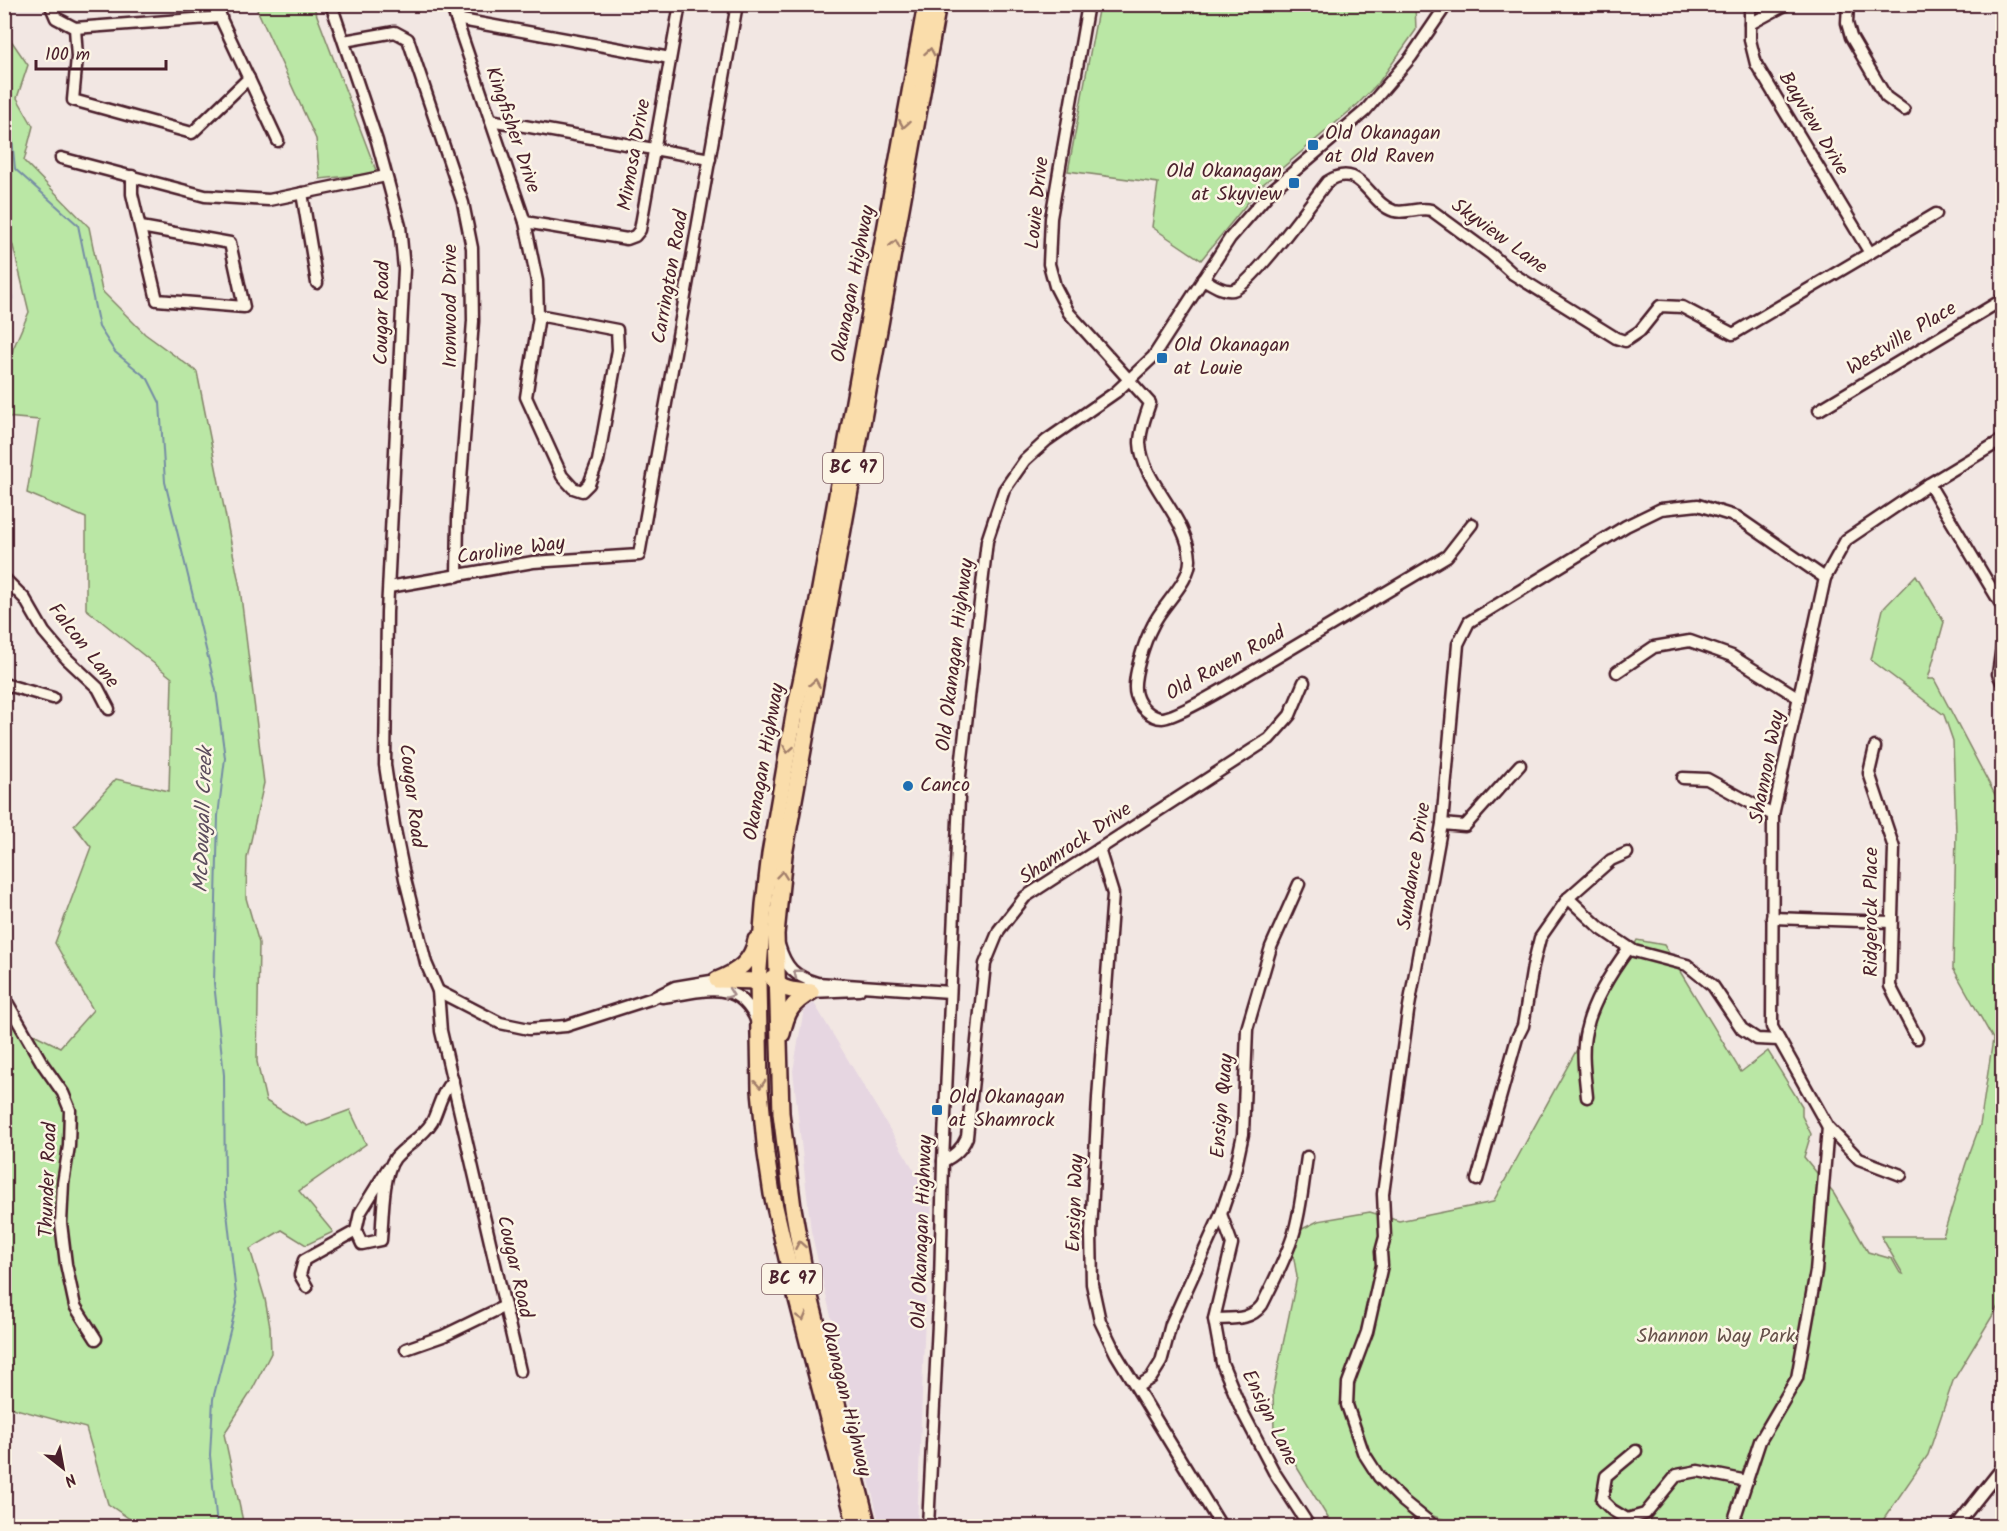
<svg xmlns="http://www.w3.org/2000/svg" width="2007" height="1531" viewBox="0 0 2007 1531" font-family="Kalam,sans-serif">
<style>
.built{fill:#e6d6e1}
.green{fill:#bae7a5;stroke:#828368;stroke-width:1.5}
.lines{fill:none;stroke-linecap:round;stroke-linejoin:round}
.stream{stroke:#758da4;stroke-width:2}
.minor-casing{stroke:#4a1f2b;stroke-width:15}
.highway-casing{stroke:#4a1f2b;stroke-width:20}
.minor{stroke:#fcf5e5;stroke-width:10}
.highway{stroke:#faddab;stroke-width:15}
.oneway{stroke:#a27e6b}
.oneway2{stroke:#a38a88}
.poi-dot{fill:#1f6fb2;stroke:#fcf5e5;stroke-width:2}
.labels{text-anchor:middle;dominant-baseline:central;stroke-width:5;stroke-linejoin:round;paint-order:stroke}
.shield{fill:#fcf5e5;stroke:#7f5f63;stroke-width:1.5}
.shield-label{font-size:18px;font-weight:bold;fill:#4a1f2b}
.street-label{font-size:20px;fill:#4a1f2b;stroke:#fcf5e5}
.poi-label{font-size:20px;fill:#4a1f2b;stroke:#fcf5e5;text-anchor:start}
.park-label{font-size:20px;fill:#66514a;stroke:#fcf5e5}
.water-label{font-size:21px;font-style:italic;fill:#5c4d5d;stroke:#fcf5e5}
</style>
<rect width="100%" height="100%" fill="#f2e7e3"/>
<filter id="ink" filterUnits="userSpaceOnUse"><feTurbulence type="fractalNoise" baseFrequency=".0167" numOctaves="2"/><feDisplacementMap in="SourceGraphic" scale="12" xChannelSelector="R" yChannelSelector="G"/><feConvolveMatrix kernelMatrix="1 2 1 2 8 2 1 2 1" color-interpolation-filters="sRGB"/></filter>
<g filter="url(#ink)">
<g class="built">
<path d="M4 245 14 299 5 302H4Z"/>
<path d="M814 1003 932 1200 926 1288 917 1526H880L811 1231 793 1071 804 1009Z"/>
</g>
<g class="green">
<path d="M255 5H313L377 173 320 179 316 139Z"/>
<path d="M1099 5H1415L1416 30 1379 82 1358 104 1262 185 1201 260 1152 227 1158 183 1068 171Z"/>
<path d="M4 30 28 65 17 98 33 126 24 161 89 227 102 291 145 334 197 372 240 588 264 783 247 858 246 898 259 943 257 1062 266 1101 307 1126 350 1110 366 1144 299 1191 333 1232 306 1245 282 1230 250 1249 265 1299 270 1327 271 1353 251 1392 224 1434 244 1526H140L108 1504 86 1428 5 1406V1020L60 1047 93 1010 55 943 91 847 74 825 116 779 169 791 172 678 86 609V518L27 493 39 420 5 417V394L13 349 29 312 13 246 5 231Z"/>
<path d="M1916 575 1944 622 1928 679H1934L2002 808V1300L1953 1381 1928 1455 1879 1526H1463L1418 1511 1406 1526H1333L1274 1430 1273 1392 1297 1277 1291 1241 1294 1233 1318 1221 1370 1212 1399 1221 1493 1202 1637 940 1664 945 1741 1072 1768 1051 1802 1106V1116L1811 1134 1804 1157 1834 1194 1868 1252 1892 1259 1900 1273 1903 1274 1881 1236H1943L1966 1163 1980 1125 1993 1039 1953 968 1956 833 1953 741 1944 715 1871 660 1883 609Z"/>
</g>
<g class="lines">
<path class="stream" d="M4 100 9 108 15 169 78 225 99 327 115 352 148 379 160 403 165 482 216 690 225 758 218 816 214 983 224 1075 225 1194 237 1303 213 1399 210 1455 217 1526"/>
<defs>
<g id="minor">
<path d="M50 4 56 18 75 28 77 57 73 100 192 133 249 78"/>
<path d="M214 4 278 141"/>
<path d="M331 4 377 141 400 226 404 269 387 612 385 765 394 825 405 879 426 963 438 991 441 1031 520 1371"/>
<path d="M451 4 525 222 537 281 538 315 617 330 618 350 598 461 589 484 582 491 573 488 562 476 526 397 539 316"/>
<path d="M1088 4 1051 218 1049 264 1055 286 1069 313 1150 403C1146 415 1140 430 1140 443 1142 483 1188 517 1190 559 1191 581 1162 605 1153 625 1145 640 1131 680 1136 695 1139 706 1151 718 1162 718 1178 717 1230 685 1247 675 1313 635 1380 596 1447 556L1472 524"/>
<path d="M1750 4V40L1756 64 1870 253"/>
<path d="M1848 4 1847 23 1851 37 1886 97 1904 110"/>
<path d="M1916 4H1939"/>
<path d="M456 19 670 58"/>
<path d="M1750 24 1787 4"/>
<path d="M75 28 221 17"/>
<path d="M344 41 395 32 408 39 463 203 472 248 473 321 458 519 457 576"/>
<path d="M490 120 710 159"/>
<path d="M61 158 205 196 269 200 386 176"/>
<path d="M132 176V194L157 300 244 307 230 243 141 227"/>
<path d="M302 193 317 283"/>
<path d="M525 222 627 239 635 236 640 230 680 4"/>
<path d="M1203 279C1212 284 1223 292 1233 290 1250 287 1313 200 1327 182 1361 159 1368 203 1394 211 1405 214 1419 207 1431 210L1491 254 1513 274 1616 338 1625 341 1640 331 1660 306 1682 307 1733 334 1936 214"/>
<path d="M1819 410 2002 300"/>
<path d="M1929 484 2002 606"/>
<path d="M4 578 25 599 44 632 66 658 98 688 109 709"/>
<path d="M389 587 533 562 639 555 737 4"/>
<path d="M2002 646 1998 674 2002 682"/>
<path d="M1617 672 1654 647 1690 641 1732 656 1799 698"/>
<path d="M4 684 53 698"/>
<path d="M1875 747 1869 773 1894 848 1890 986 1917 1038"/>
<path d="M1683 778 1707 779 1773 815"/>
<path d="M1442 824 1465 826 1520 765"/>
<path d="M1099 849 1113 894 1098 1098 1091 1233 1092 1284 1100 1321 1116 1354 1221 1526"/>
<path d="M1568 898 1600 928 1634 951 1687 965 1713 986 1742 1029 1757 1039 1779 1040"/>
<path d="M1772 918 1891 922"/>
<path d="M779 945C786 968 794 976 817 983L950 992"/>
<path d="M438 991 500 1023 529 1029 566 1026 653 998 675 987 717 980"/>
<path d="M811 992 859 990"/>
<path d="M4 997 42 1063 63 1093 70 1110 69 1146 63 1183 61 1223 66 1264 75 1306 96 1339"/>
<path d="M662 997C700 993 738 975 757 1022"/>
<path d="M1587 1097C1585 1076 1581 1052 1586 1031 1592 1002 1612 971 1629 948"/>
<path d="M943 1161C955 1156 962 1149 967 1137L985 964 999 930 1025 897 1269 739 1290 715 1304 682"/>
<path d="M388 1168 360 1213 356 1231 362 1244 381 1240C383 1218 382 1175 395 1158 406 1145 423 1137 432 1122 439 1108 441 1092 453 1080"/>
<path d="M1901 1175 1859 1159 1828 1127 1772 1027 1773 815 1825 578 1846 540 1929 484 2002 440"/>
<path d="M1477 1180 1517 1038 1523 1026 1533 966 1540 938 1568 898 1611 860 1627 853"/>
<path d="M1221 1214 1232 1244 1214 1319 1222 1363 1242 1411 1274 1472 1309 1526"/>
<path d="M307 1287 300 1275 304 1260 356 1231"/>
<path d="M1214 1319C1233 1318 1250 1321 1262 1305 1273 1283 1285 1260 1293 1236 1301 1211 1303 1183 1307 1157"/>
<path d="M406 1349 443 1336 505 1306"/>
<path d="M1137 1387 1151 1378 1161 1362 1171 1324 1221 1214 1234 1176 1243 1134 1247 1029 1271 947 1299 884"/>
<path d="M1636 1451 1606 1476 1602 1500 1612 1510 1627 1519 1645 1514 1677 1475 1698 1471 1747 1481"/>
<path d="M928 1526 940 1283 943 1161 960 776 987 541 1004 490 1025 460 1047 440 1116 392 1153 357 1230 238 1271 191 1365 111 1411 57 1447 4"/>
<path d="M1434 1526 1403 1501 1379 1477 1363 1452 1347 1405 1348 1383 1367 1332 1382 1265 1381 1252 1385 1237 1383 1194 1408 1012 1442 824 1458 644 1469 622 1626 526 1661 509 1698 505 1737 517 1825 578"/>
<path d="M1732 1526 1760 1441 1797 1378 1816 1271 1828 1127"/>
<path d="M1956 1526 2002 1468"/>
</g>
<g id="highway">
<path d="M772 978C782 991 795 991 811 992"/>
<path d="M717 980C737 972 752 962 756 940"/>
<path d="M719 980 758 981"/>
<path d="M782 1034C787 1011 791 1004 811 992"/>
<path d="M856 1526 793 1284 772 1194 766 1154 760 1090 758 981 764 905 770 854 794 715 816 611 926 4"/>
<path d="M868 1526 806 1281 793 1208 781 1113 776 934 784 855 938 4"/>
</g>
</defs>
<use href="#minor" class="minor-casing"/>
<use href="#highway" class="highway-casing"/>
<use href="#minor" class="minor"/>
<use href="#highway" class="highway"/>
</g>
<defs><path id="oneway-chevron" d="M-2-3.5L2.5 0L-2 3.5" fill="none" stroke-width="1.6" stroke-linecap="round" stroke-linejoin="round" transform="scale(1.5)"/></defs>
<g class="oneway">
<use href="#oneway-chevron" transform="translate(930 52) rotate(-80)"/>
<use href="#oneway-chevron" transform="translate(904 124) rotate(100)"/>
<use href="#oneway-chevron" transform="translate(895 244) rotate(-79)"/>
<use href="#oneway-chevron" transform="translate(815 683) rotate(-80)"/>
<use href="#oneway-chevron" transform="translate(788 749) rotate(100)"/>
<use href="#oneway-chevron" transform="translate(782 875) rotate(-84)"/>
<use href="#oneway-chevron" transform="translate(760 1084) rotate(87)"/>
<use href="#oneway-chevron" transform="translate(800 1245) rotate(-100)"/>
<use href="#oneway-chevron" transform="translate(802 1317) rotate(75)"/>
</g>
<g class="oneway2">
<use href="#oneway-chevron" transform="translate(797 973) rotate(-142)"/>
<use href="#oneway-chevron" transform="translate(730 994) rotate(20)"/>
</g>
</g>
<g class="poi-dot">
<rect x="1307" y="139" width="12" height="12" rx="3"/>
<rect x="1288" y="177" width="12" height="12" rx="3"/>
<rect x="1156" y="352" width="12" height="12" rx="3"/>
<circle cx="908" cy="786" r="6"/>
<rect x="931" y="1104" width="12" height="12" rx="3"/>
</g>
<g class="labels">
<g class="shield">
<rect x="823" y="453" width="60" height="30" rx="4.5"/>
<rect x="762" y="1264" width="60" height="30" rx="4.5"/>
</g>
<g class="shield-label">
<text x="853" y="468">BC 97</text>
<text x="792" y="1279">BC 97</text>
</g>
<g class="street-label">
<text transform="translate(1813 124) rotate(59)">Bayview Drive</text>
<text transform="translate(512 130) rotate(71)">Kingfisher Drive</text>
<text transform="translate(635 155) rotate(-80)">Mimosa Drive</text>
<text transform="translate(1038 203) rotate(-84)">Louie Drive</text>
<text transform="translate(1499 237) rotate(36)">Skyview Lane</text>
<text transform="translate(671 277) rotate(-80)">Carrington Road</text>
<text transform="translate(854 284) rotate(-79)">Okanagan Highway</text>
<text transform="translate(451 306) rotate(-90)">Ironwood Drive</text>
<text transform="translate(383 313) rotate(-89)">Cougar Road</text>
<text transform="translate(1902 339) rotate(-31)">Westville Place</text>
<text transform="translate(511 551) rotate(-8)">Caroline Way</text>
<text transform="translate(83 646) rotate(52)">Falcon Lane</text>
<text transform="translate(956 655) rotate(-83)">Old Okanagan Highway</text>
<text transform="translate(1226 664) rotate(-29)">Old Raven Road</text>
<text transform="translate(765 762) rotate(-80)">Okanagan Highway</text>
<text transform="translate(1768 767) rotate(-79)">Shannon Way</text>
<text transform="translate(411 796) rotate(83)">Cougar Road</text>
<text transform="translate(1076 844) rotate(-34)">Shamrock Drive</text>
<text transform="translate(1415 866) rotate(-81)">Sundance Drive</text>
<text transform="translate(1872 912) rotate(-90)">Ridgerock Place</text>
<text transform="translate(1223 1106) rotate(-85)">Ensign Quay</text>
<text transform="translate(49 1180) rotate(-88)">Thunder Road</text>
<text transform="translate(1076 1203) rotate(-88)">Ensign Way</text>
<text transform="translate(923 1232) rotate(-88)">Old Okanagan Highway</text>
<text transform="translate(514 1267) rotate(77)">Cougar Road</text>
<text transform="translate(845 1399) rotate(76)">Okanagan Highway</text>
<text transform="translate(1269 1418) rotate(64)">Ensign Lane</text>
</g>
<g class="poi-label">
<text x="1325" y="134">Old Okanagan<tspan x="1325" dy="23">at Old Raven</tspan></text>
<text x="1282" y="172" text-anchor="end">Old Okanagan<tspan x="1282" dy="23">at Skyview</tspan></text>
<text x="1174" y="346">Old Okanagan<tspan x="1174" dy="23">at Louie</tspan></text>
<text x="920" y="786">Canco</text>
<text x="949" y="1098">Old Okanagan<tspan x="949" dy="23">at Shamrock</tspan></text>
</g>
<g class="park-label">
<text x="1716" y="1337">Shannon Way Park</text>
</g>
<g class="water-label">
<text transform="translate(204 820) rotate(-88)">McDougall Creek</text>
</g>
</g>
<rect width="2007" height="1531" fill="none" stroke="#fcf5e5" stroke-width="24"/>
<rect x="12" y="12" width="1983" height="1507" fill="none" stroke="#4a1f2b" stroke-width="2" filter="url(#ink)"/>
<g transform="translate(63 1468) rotate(149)" stroke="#fcf5e5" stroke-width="4.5" paint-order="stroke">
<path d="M0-4.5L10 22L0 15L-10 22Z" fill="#4a1f2b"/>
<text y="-9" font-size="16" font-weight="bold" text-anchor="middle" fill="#4a1f2b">N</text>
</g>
<path d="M36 60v9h130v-9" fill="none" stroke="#4a1f2b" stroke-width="3"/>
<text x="45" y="60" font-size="18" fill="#4a1f2b" stroke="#fcf5e5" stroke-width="4.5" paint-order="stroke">100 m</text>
</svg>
